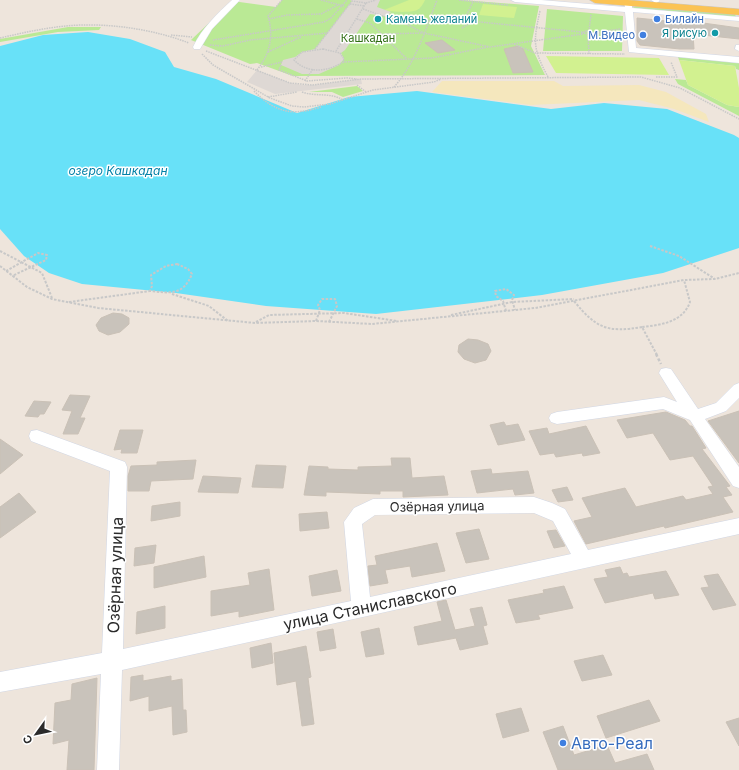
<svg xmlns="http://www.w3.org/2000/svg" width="739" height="770" viewBox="0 0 739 770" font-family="Inter,sans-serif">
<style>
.green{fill:#bae995}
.sand{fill:#f5e7bd}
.pitch{fill:#d2f190}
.plaza{fill:#ded8d4}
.water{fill:#68e1f8}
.building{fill:#c9c3bb;stroke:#cac1b6}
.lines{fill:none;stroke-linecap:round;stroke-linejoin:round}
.minor-casing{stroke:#d1d7e5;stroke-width:1}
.major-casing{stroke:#c8c8c8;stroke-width:1}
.path-far2{stroke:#c8c8c8;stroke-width:1.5;stroke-dasharray:1.5 1;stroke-linecap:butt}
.path-far1{stroke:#c8c8c8;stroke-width:2;stroke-dasharray:2.5 1.5;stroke-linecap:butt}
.path{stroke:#c8c8c8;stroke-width:2.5;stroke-dasharray:3 2;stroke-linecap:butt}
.minor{fill:#fff;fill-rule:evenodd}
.major{fill:#fbc354;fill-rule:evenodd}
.culture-dot{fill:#0f9aa8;stroke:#fff;stroke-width:1.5}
.shop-dot{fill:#3f7fe0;stroke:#fff;stroke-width:1.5}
.labels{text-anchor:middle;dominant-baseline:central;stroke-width:3;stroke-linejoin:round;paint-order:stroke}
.far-culture-label{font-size:11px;fill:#0d838f;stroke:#fff;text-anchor:start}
.far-shop-label{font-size:11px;fill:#366cbe;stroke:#fff;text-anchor:start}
.far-park-label{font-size:11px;fill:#316f15;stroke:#fff}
.far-water-label{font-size:12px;font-style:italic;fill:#0380a7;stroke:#fff}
.street-label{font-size:13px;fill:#2b2b2b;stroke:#fff}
.near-street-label{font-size:16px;fill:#2b2b2b;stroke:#fff}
.near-shop-label{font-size:16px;fill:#366cbe;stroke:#fff;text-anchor:start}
</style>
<rect width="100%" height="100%" fill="#eee5dc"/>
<g class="green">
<path d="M282 0H461L539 6 531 46 545 75 293 76 257 63 250 64 191 40 232 1 276 7Z"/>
<path d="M640 6 735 14 736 17 634 8 633 7Z"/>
<path d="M547 9 623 16 622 51H543Z"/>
<path d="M68 27H101L99 30 58 32 0 42V39Z"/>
<path d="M678 57 739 62V70L736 69 735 66 679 60Z"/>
<path d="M675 79 686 80 688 85 727 105 739 107V116L678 84Z"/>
<path d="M357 86 363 91 343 97 332 92H309Z"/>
</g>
<path class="sand" d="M442 81H554L563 86 639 85 666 92 706 114 709 122 674 109 639 100 531 105 432 92Z"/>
<g class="pitch">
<path d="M409 0H425C423 4 421 8 417 10 411 13 390 12 384 10Z"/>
<path d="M483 4 517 7 514 18 479 15Z"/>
<path d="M546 56 659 58 669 75 556 73Z"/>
<path d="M679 60 735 66 739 88V107L727 105 688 85Z"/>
</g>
<g class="plaza">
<path d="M350 0H380L377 7 391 12 387 16H383L370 14 345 50 341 53 344 59 339 65 319 74H302L281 65 283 60 295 57 302 52 315 49 352 1Z"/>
<path d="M257 70 290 83 302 85H313L361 79 362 84 275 94 247 82Z"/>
</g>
<path class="water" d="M88 32 130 39 165 52 174 67 216 79 297 113 349 97 417 91 551 109 604 103 667 109 734 135 739 138V248L663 273 542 295 376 314 266 306 176 293 82 284 49 273 24 256 0 229V46L43 35Z"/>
<g class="building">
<path d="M637 18 696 24V22L739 28V39L693 34 694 49H680L640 45 637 41Z"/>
<path d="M442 40 455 50 438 53 425 43Z"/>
<path d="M518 46 523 49 533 72 513 73 504 49Z"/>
<path d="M113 313 122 314 129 318V324L120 332 108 335 99 331 96 325 101 318Z"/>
<path d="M468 339 478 340 488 344 491 351 486 360 475 363 464 359 458 352 459 345Z"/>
<path d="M70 395 90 396 80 418H85L78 434H63L72 411 62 410Z"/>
<path d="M34 401 51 402 44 414H40L38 417 25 416Z"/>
<path d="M739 411V463L708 421Z"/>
<path d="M666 412 685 420 690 426H692L706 448 702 449 730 486 726 487 732 495 723 497 733 512 665 528 664 526 586 544 574 521 592 517 582 498 625 488 636 507 683 496 686 500 713 494 708 487 713 486 693 456 670 460 653 433 627 438 617 420Z"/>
<path d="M504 422 506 426 518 424 525 440 498 445 490 425Z"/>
<path d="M586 426 600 453 583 456 582 453 556 457 554 453 540 455 529 431 547 428 549 434Z"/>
<path d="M120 430H143L137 453H121L122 449 114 450Z"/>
<path d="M0 439 23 455 0 474Z"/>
<path d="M391 458H410L412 478 444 476 448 495 403 497V491H380V494L326 492V496L304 495 309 466 328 467V469L358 470V467L392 466Z"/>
<path d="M196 460 193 479 151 481 149 491H128V476L131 466 157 465V462Z"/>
<path d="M256 465 286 466 283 488 252 487Z"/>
<path d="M491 469 492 474 528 471 534 493 515 495 513 489 477 493 471 471Z"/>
<path d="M203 476 241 478 238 493 198 492Z"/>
<path d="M567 487 573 500 558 502 552 490Z"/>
<path d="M19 493 36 512 0 538V507Z"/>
<path d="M180 502V516L151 521 152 506Z"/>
<path d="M327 512 329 528 300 531 299 514Z"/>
<path d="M479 529 489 559 466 563 456 533Z"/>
<path d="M556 530 565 546 554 548 547 531Z"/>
<path d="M437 543 445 571 412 577 410 566 385 570 388 583 370 586 368 566 377 565 375 556Z"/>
<path d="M156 545 154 563 134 566 135 548Z"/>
<path d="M204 556 206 577 154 588V567Z"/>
<path d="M620 567 623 574 627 573 629 577 666 571 679 595 655 599 653 593 605 603 594 579 608 577 605 570Z"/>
<path d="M269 569 274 610 239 617V611L211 616V591L250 585 248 573Z"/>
<path d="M337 570 341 591 312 596 309 576Z"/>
<path d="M718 574 736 605 713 610 701 588 709 587 704 576Z"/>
<path d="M564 586 573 608 538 615 540 619 516 623 508 600 544 593 543 590Z"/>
<path d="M446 600 455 630 475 626 470 609 482 607 487 625 483 626 488 644 460 650 456 638 418 645 414 627 442 621 437 602Z"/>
<path d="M165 606V628L136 634 137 612Z"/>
<path d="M379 628 384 654 366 657 361 632Z"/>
<path d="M333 629 336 648 320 651 317 632Z"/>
<path d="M271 643 273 663 252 668 250 648Z"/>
<path d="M306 646 311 677 308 678 314 724 302 726 296 681 277 685 274 653Z"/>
<path d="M603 655 612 675 582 681 574 661Z"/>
<path d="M143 675V681L171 676V681L182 679 183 710H186L187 732 173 735 172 706 149 711V696L130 701 131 677Z"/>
<path d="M97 678 94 770H67L69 740 53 744 55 703 71 700 72 684Z"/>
<path d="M649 700 660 721 606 738 597 716Z"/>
<path d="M521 708 529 731 503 738 496 714Z"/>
<path d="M739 718V746L726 722Z"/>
<path d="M563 726 574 755 607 745 615 763 647 754 654 770H558L543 732Z"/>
</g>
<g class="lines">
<defs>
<g id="minor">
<path d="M232 0H240L212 29 200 49H194L193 47C202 28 217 14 232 0Z"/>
<path d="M511 0H541L625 7 624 3 628 1 632 3V8L739 17V21L633 12 636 48 739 57V63L629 52 625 12 515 2Z"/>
<path d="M651 0H659L660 1 656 3Z"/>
<path d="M736 45H739V51L735 49Z"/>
<path d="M666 368 671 369 698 409 716 403 734 385 739 383V398L726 411 705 419 739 467V488L733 486 690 420 663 409 557 424 551 422 549 418 551 414 557 412 664 397 677 402 659 373 661 369Z"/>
<path d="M37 430 125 462 127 467 123 649 351 601 344 522 354 508 373 499 534 497 552 503 565 509 588 550 739 518V534L122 670 119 770H97L101 674 0 692V672L102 653 110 471 31 441 29 436 31 431ZM534 513 553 521 571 554 370 597 362 524 375 515Z"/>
</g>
<path id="major" d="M590 0H628L739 9V15L595 3Z"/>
</defs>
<use href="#minor" class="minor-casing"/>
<use href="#major" class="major-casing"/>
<g class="path-far2">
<path d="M321 0 344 6"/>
<path d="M459 0 508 5"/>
<path d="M366 3 376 0"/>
<path d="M350 4 365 6"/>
<path d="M363 9 406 24 424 33 490 47 583 34"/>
<path d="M540 11C533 42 533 49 548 77"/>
<circle cx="378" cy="19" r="2"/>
<path d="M269 19 287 15 321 14 338 5"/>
<path d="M357 19 370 23 407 59"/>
<path d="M469 21 582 32"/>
<path d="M462 28 470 23 465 18 473 2"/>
<path d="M586 31 591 32V34L582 33Z"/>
<path d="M589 31 591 14"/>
<path d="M591 33 620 29"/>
<path d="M594 33 621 36"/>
<path d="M380 34 423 33"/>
<path d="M171 35 192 37"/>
<path d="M588 35 589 54"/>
<path d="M0 38C22 33 44 28 66 26 105 22 153 29 189 43"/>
<path d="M213 40 324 22 331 18 347 0"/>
<path d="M514 44 535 53 625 54"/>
<path d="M210 45 223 46 250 40 328 33"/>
<path d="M315 49 352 1 366 3 336 51"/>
<path d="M323 49 340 53 344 59 343 62C328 72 307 74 294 60L302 52Z"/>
<path d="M206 51 290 83 312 85 361 79 641 77 680 88 739 119"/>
<path d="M268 52 301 37"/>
<path d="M202 54 213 65 270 98 292 106 304 107 330 104 373 90 434 82 441 79"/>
<path d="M343 62 432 58 488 47"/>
<path d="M281 65 279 70 307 81 347 78 357 79"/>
<path d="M261 67 282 62"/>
<path d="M257 70C270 54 274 36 268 16L282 0"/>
<path d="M656 77H677L671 62"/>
<path d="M305 81 313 69"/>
<path d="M357 85 366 92"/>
<path d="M394 87C415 64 426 29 437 0"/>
<path d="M254 91C276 113 292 116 321 107"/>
<path d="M302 92C316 97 330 92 343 100"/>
<path d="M268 97 297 92"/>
</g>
<g class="path-far1">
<path d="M650 246 679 256 715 279"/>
<path d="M0 251 42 273 52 298"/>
<path d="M177 264 188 269 192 274C183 296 170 293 150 291L152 286 151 275 166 266Z"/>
<path d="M0 266 27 287 52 299 98 308 255 323 316 321 372 324 535 308 684 280 715 279 739 273"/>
<path d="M6 271 38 253 47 255 46 260 12 276"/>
<path d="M172 294 209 306 228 321"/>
<path d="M574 301C596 328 607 333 642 327"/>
<path d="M69 302 150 291"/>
<path d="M506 311 503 301 496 296 495 291 506 289 514 295 512 300 515 310"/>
<path d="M451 315 512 302 574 299"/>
<path d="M316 321 320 310 318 305 322 299H335L337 306 329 322"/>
<path d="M256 322 269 315 344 313 397 321"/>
<path d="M657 355 642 327C661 325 683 322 690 302L684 280"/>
</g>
<path class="path" d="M656 354 661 364"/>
<use href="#minor" class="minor"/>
<use href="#major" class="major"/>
</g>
<g class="culture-dot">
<circle cx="378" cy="19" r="4"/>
<circle cx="715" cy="33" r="4"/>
</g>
<g class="shop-dot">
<circle cx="657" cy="19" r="4"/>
<circle cx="643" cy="35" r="4"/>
<circle cx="563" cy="743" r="4"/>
</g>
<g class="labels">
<g class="far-culture-label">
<text x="386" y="19">Камень желаний</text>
<text x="707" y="33" text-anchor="end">Я рисую</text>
</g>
<g class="far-shop-label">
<text x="665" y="19">Билайн</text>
<text x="635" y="35" text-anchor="end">М.Видео</text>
</g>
<g class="far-park-label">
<text x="368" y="38">Кашкадан</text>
</g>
<g class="far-water-label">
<text x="118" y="170">озеро Кашкадан</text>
</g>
<g class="street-label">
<text transform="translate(437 506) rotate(-1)">Озёрная улица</text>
</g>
<g class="near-street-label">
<text transform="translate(115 575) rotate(-88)">Озёрная улица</text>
<text transform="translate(370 606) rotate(-12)">улица Станиславского</text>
</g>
<g class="near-shop-label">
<text x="571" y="743">Авто-Реал</text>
</g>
</g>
<g transform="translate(36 734) rotate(237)" stroke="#ffffff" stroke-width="3" paint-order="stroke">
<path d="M0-3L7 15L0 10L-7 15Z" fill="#2b2b2b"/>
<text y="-6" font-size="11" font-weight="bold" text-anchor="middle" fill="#2b2b2b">С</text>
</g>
</svg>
